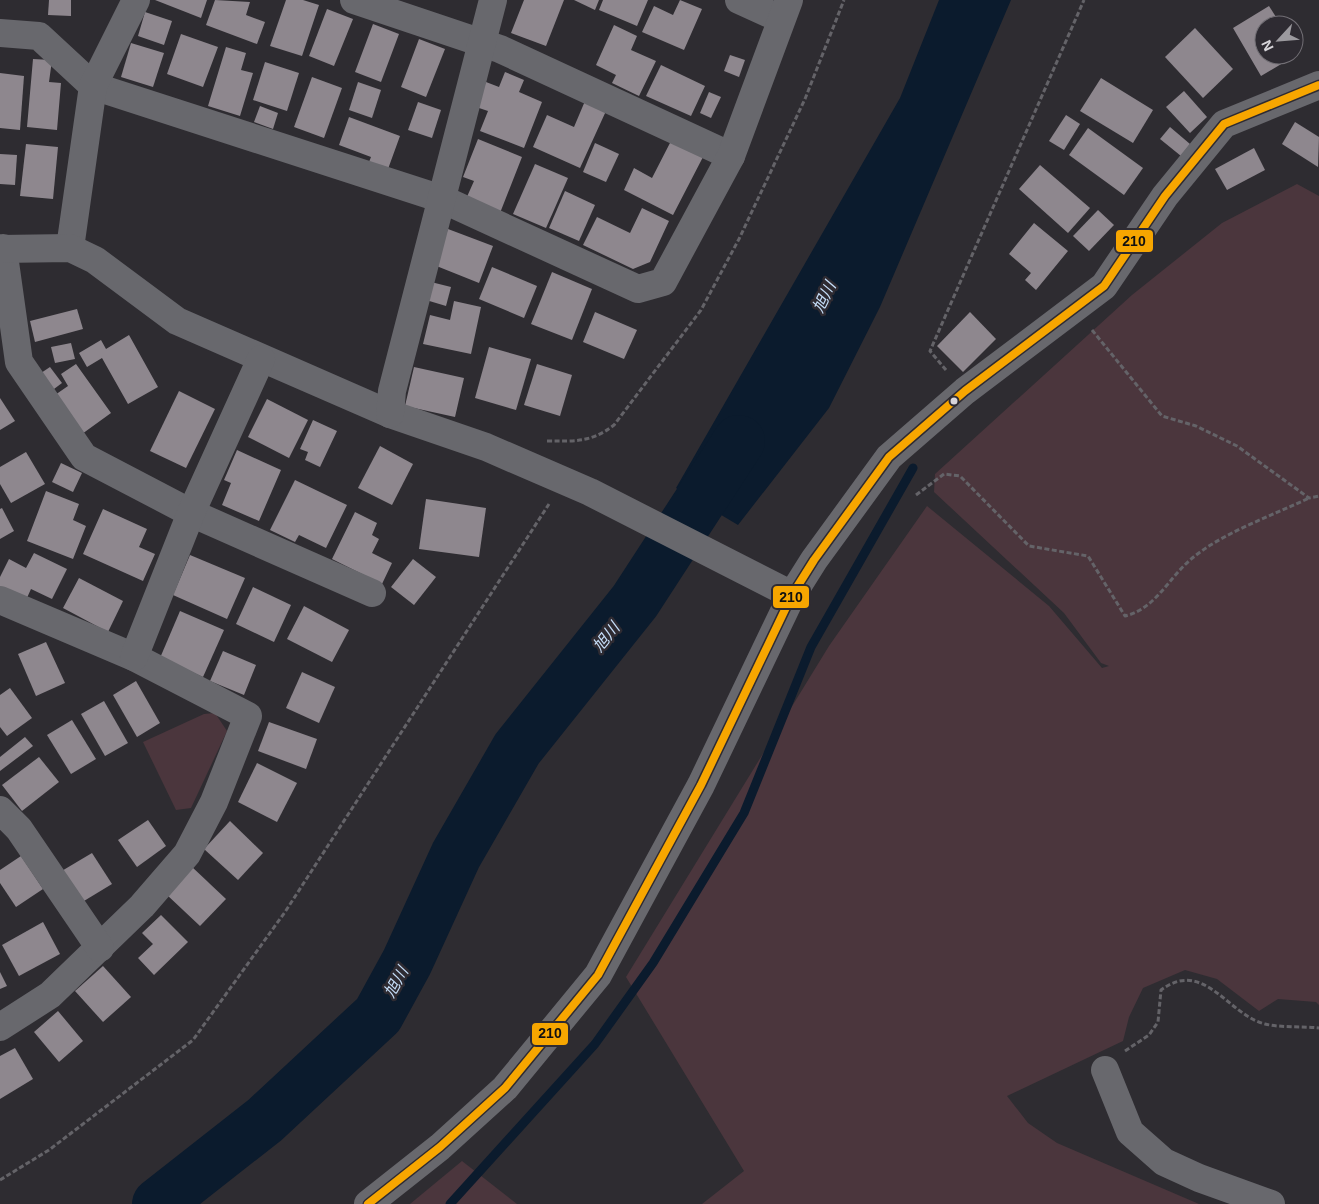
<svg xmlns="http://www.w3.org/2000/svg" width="1319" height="1204" viewBox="0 0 1319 1204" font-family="Arial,'Noto Sans JP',sans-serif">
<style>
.green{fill:#4b363d}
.water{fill:#0b1b2d}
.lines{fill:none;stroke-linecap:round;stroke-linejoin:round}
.stream{stroke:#0b1b2d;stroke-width:9}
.river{stroke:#0b1b2d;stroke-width:52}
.building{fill:#8e878e}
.path{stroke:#646368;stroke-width:3;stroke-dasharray:5 2.5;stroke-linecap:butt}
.minor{stroke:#68686d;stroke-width:28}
.bus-1-casing{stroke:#2e2b32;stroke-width:11}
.bus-1{stroke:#f7a600;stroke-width:8}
.bus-dot{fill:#d7d5da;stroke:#2e2b32;stroke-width:2}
.labels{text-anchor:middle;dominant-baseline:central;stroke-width:5;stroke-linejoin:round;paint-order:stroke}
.water-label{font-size:16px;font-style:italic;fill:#c5ddf8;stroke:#2e2b32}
.line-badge{stroke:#2e2b32;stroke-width:2}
.pale-badge-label{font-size:14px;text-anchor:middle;font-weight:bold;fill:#111}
</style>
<rect width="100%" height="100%" fill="#2e2c31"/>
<g class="green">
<path d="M1297 184 1319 196V1005L1316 1002 1278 999 1259 1011 1217 979 1185 970 1143 988 1129 1017 1123 1041 1007 1096 1028 1123 1057 1143 1199 1204H702L744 1171 626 977 829 646 927 506 1049 606 1102 668 1109 666 1101 663 1064 613 934 492 935 474 1132 295 1222 223Z"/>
<path d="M215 713 227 731 191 808 176 810 143 742 204 714Z"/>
<path d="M462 1161 517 1204H410Z"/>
</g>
<path class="water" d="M939 0H1011L880 307 829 408 738 525 676 488 900 98Z"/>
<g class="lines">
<path class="stream" d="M450 1204 595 1044 653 963 744 813 811 647 913 468"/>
<path class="river" d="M158 1204 265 1120 378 1015 407 962 456 855 517 749 635 601 739 441"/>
</g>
<g class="building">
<path d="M49 0H71V16L48 15Z"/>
<path d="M155 0H207L201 18Z"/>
<path d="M215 0 250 2 246 15 265 22 257 44 206 25Z"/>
<path d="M286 0H303L319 5 302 56 270 46Z"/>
<path d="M524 0H564L546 46 511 33Z"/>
<path d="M574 0H599L595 10Z"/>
<path d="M603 0H648L637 26 599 10Z"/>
<path d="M680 0 702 9 684 50 642 32 654 6 673 15Z"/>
<path d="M1269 6 1281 25H1264V55H1294V47L1298 54 1261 76 1233 28Z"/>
<path d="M327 9 353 19 334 66 309 56Z"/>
<path d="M145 12 172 21 164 45 138 36Z"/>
<path d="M373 24 399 34 381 82 355 72Z"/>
<path d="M614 25 637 36 631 50 656 61 639 96 612 83 616 75 596 65Z"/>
<path d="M1195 28 1233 69 1203 98 1165 57Z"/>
<path d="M181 34 218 47 203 87 167 74Z"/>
<path d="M419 39 445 49 426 97 401 87Z"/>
<path d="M131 43 164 53 153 87 121 77Z"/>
<path d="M226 47 246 53 241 70 253 73 240 116 208 106Z"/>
<path d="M730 55 745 60 739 77 724 71Z"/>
<path d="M33 59 52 60 49 82 61 83 57 130 27 127Z"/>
<path d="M265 62 299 73 287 111 253 100Z"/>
<path d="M661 65 705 86 691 116 646 96Z"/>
<path d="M505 72 524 80 519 92 542 102 524 148 480 131 488 111 476 107 486 82 499 87Z"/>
<path d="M0 73 24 76 20 130 0 128Z"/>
<path d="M312 77 342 88 324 138 294 127Z"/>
<path d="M1101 78 1153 110 1133 143 1080 111Z"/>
<path d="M358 82 381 90 372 118 349 110Z"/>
<path d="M1184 91 1207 117 1190 133 1166 107Z"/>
<path d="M709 92 721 97 711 118 700 113Z"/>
<path d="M585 101 606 111 580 168 533 147 547 115 574 127Z"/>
<path d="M418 102 441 110 432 138 408 130Z"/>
<path d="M260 106 278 113 273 129 254 122Z"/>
<path d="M1066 115 1080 124 1064 150 1049 141Z"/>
<path d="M349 117 400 136 388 169 369 162 371 157 339 145Z"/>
<path d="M1295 122 1319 137 1318 167 1282 144Z"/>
<path d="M1170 127 1190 144 1181 156 1160 139Z"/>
<path d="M1088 128 1143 168 1124 195 1069 155Z"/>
<path d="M478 139 522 157 500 213 466 199 474 181 463 177Z"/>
<path d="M671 141 703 157 673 215 624 190 634 168 652 178Z"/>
<path d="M595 143 619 154 606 182 583 172Z"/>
<path d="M26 144 58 147 53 199 20 196Z"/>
<path d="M1254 148 1265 170 1227 190 1215 169Z"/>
<path d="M0 154 17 155 15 185 0 184Z"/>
<path d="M535 164 568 178 546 228 513 214Z"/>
<path d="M1040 165 1090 208 1068 233 1019 189Z"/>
<path d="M565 191 595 205 579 241 549 228Z"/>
<path d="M642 208 669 221 650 262 633 269 583 245 597 217 630 233Z"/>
<path d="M1098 210 1114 225 1089 251 1073 236Z"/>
<path d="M1034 223 1068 251 1036 290 1025 280 1031 273 1009 254Z"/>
<path d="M448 229 493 246 479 283 434 265Z"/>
<path d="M492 267 537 286 524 318 479 299Z"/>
<path d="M552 272 592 289 572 340 531 324Z"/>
<path d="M431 282 451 287 446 306 426 300Z"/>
<path d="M454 301 481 307 471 354 423 344 430 315 450 320Z"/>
<path d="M77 309 83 329 35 342 30 321Z"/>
<path d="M595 312 637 330 624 359 583 342Z"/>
<path d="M970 312 996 339 963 372 937 346Z"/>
<path d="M129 335 158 387 128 404 102 358 87 367 79 353 101 340 106 349Z"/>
<path d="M71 343 75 359 55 363 51 347Z"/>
<path d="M489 347 531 359 516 410 475 398Z"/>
<path d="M76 364 111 413 82 434 55 395 68 386 61 374Z"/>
<path d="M537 364 572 375 560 416 524 405Z"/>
<path d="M50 367 62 383 50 392 38 375Z"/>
<path d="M414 367 464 378 455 417 405 406Z"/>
<path d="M179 391 215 409 186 468 150 451Z"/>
<path d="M0 398 15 421 0 430Z"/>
<path d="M267 399 308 420 289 458 248 437Z"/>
<path d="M313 420 337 431 320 467 305 460 308 452 300 449Z"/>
<path d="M380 446 413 464 392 505 358 488Z"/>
<path d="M237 450 281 470 259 521 222 505 231 483 224 480Z"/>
<path d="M26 452 45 484 11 503 0 484V467Z"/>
<path d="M61 463 82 473 73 492 52 482Z"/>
<path d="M295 480 347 505 326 548 299 535 295 542 270 530Z"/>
<path d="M46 491 79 504 73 520 86 526 73 559 27 541Z"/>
<path d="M426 499 486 508 479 557 419 549Z"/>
<path d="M2 508 14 531 0 539V509Z"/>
<path d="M103 509 147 529 139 547 155 554 143 581 83 554Z"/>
<path d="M355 512 377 523 372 535 379 539 372 553 392 563 382 584 332 559Z"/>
<path d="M34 553 67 569 52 599 31 589 26 600 0 587V577L9 559 26 568Z"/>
<path d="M190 555 245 578 227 619 173 595Z"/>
<path d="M413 559 436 577 414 605 391 587Z"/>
<path d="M79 578 123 601 108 632 63 608Z"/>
<path d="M253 587 291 605 274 642 236 624Z"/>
<path d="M304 606 349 630 332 662 287 639Z"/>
<path d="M180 611 224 630 203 677 160 658Z"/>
<path d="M46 642 65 683 36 696 18 654Z"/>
<path d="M223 651 256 665 244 695 210 681Z"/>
<path d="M302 672 335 687 319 723 286 708Z"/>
<path d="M136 681 160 723 137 737 113 695Z"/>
<path d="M10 688 32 718 7 736 0 727V695Z"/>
<path d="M104 701 128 743 105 756 81 714Z"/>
<path d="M72 720 96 759 71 774 47 735Z"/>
<path d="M269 722 317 739 306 769 258 751Z"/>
<path d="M25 737 33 746 0 771V757Z"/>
<path d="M39 757 59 782 22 811 2 785Z"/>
<path d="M257 763 297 783 277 822 238 802Z"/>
<path d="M148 820 166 846 137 867 118 840Z"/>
<path d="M230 821 263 853 238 880 204 849Z"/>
<path d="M92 853 112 884 79 904 60 872Z"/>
<path d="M21 856 43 889 16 907 0 883V870Z"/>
<path d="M191 866 226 899 200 926 166 894Z"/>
<path d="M161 915 188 942 154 975 138 958 153 944 142 933Z"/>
<path d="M43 922 60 954 19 976 2 945Z"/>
<path d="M103 966 131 997 103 1022 75 991Z"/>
<path d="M0 972 7 986 0 989Z"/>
<path d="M58 1011 83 1041 59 1062 34 1032Z"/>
<path d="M15 1048 33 1079 0 1099V1056Z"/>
</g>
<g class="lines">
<g class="path">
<path d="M1092 330 1162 416 1196 426 1237 446 1309 498 1319 496"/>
<path d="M946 370 930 351 1084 0"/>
<path d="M547 441C574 441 591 443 614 425L701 310 739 239 805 99 844 0"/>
<path d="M916 495 944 474 960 476 1029 546 1088 556 1125 616C1155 609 1168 579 1190 560 1221 533 1272 516 1309 498"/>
<path d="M1125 1051 1149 1035 1158 1022 1161 990C1204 958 1228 1015 1265 1024 1282 1028 1302 1026 1319 1028"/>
<path d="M0 1180 49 1150 193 1040 285 912 549 504"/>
</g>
<g class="minor">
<path d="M354 0 500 49 731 156"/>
<path d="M739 0 781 19"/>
<path d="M0 33 39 36 93 86 442 199 638 289 663 282 731 156 789 0"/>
<path d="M3 248 19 362 84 457 191 513 372 593"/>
<path d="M70 248 93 86 136 0"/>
<path d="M0 249 70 248 95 260 177 321 390 414 486 447 590 492 792 595"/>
<path d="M390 414 392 391 493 0"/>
<path d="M0 600 134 657 248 716 214 802 187 854 142 906 50 995 0 1027"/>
<path d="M134 657 191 513 261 359"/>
<path d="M0 810 19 829 100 948"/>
<path d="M1105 1070 1130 1132 1164 1162 1199 1178 1271 1204"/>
<path d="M368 1204 440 1147 505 1088 598 975 701 785 792 595 814 560 889 457 965 391 1104 286 1165 196 1224 124 1319 85"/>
</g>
<defs>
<path id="bus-1" d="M368 1204 440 1147 505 1088 598 975 701 785 792 595 814 560 889 457 965 391 1104 286 1165 196 1224 124 1319 85"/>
</defs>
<use href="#bus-1" class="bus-1-casing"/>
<use href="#bus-1" class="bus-1"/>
</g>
<circle class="bus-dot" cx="954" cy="401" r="4.5"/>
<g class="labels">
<g class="water-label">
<text transform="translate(824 297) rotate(-64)">旭川</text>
<text transform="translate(606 637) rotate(-51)">旭川</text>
<text transform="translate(396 982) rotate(-61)">旭川</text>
</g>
</g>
<g class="line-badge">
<rect x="1115" y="229" width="39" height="24" rx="5" fill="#f7a600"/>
<rect x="772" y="585" width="38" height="24" rx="5" fill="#f7a600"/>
<rect x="531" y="1022" width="38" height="24" rx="5" fill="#f7a600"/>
</g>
<g class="pale-badge-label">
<text x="1134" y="246">210</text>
<text x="791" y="602">210</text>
<text x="550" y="1038">210</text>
</g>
<g transform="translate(1279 40) rotate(244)"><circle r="24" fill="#2e2b32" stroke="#726f75"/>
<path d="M0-4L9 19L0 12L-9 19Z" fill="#9c9a9f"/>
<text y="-8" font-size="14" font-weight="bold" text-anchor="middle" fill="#d7d5da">N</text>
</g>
</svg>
